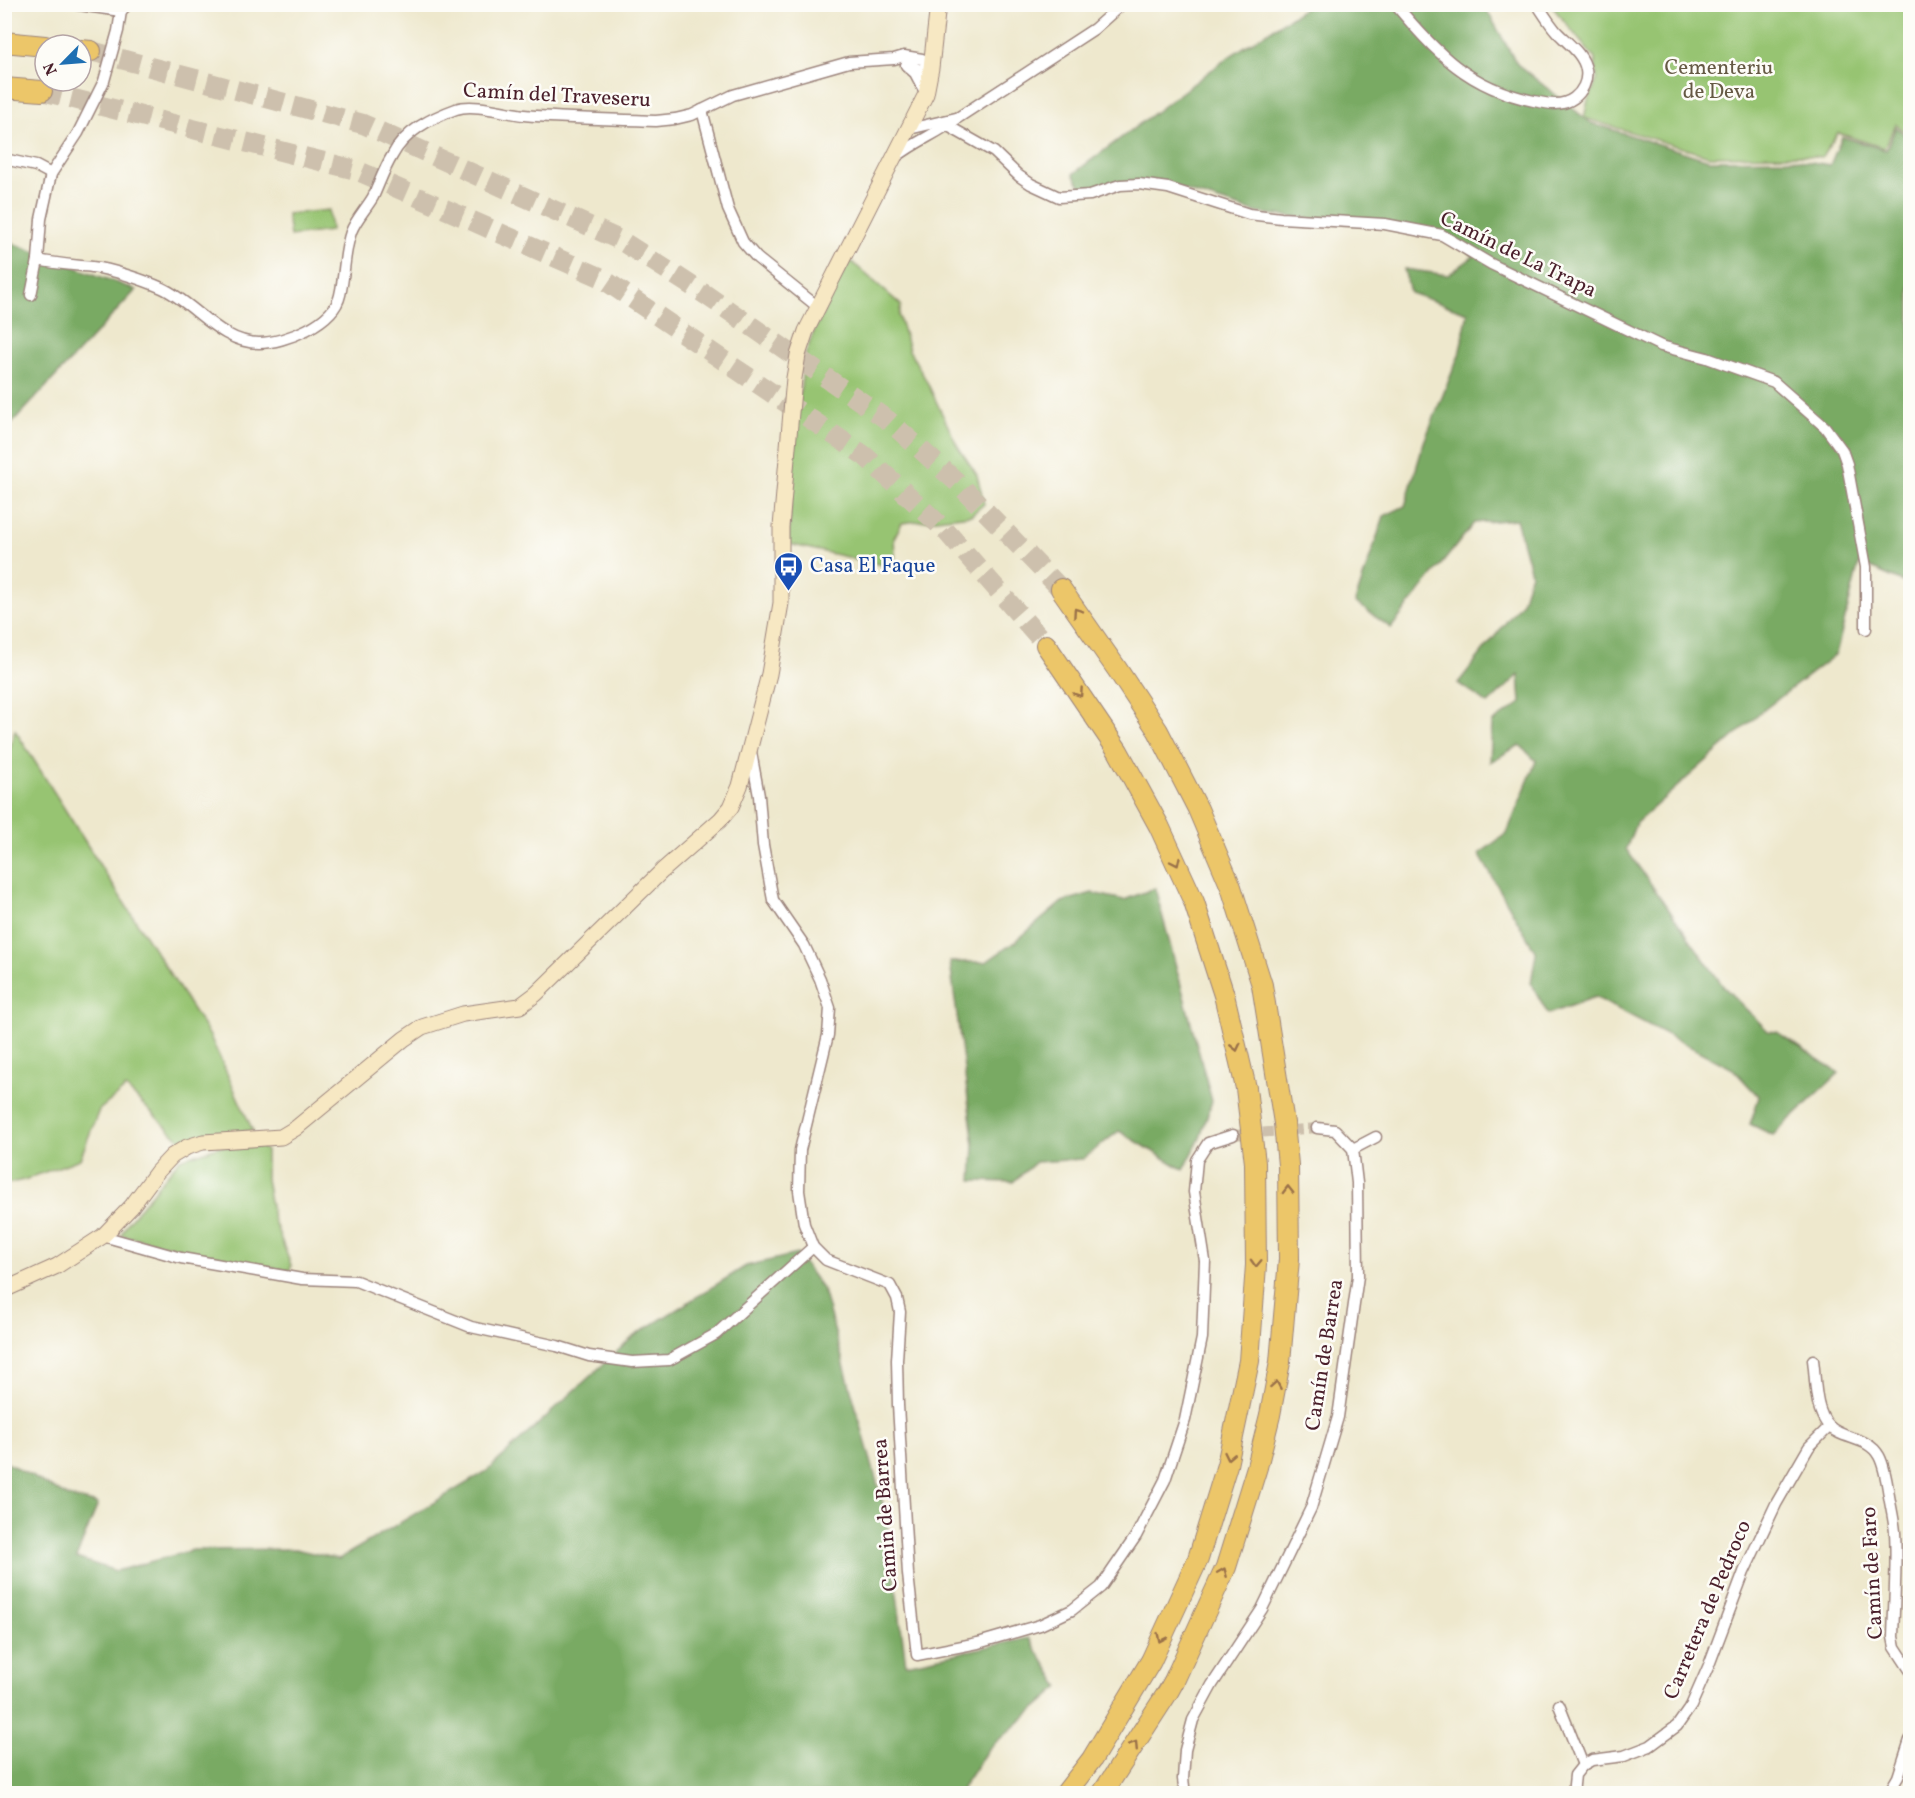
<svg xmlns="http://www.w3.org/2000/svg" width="1915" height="1798" viewBox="0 0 1915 1798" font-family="Vollkorn,serif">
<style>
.green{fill:#97c472;stroke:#70724e;stroke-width:1.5}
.forest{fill:#79aa64;stroke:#626448;stroke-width:1.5}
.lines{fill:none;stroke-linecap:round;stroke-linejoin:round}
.street-tunnel{stroke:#cdc0ad;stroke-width:10;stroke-dasharray:10 5;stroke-linecap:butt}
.highway-tunnel{stroke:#cdc0ad;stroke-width:20;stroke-dasharray:20 10;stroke-linecap:butt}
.street-casing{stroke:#9c847c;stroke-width:13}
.secondary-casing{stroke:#9c847c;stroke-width:17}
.highway-casing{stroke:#9c847c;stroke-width:22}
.street{stroke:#fff;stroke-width:10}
.secondary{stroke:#f7e8c3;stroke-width:15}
.highway{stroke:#ecc669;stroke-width:20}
.oneway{stroke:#9b724a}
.labels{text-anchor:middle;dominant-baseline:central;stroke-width:5;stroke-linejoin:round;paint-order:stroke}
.park-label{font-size:21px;fill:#655944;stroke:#fdfcf7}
.street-label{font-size:21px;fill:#4a1f2b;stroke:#fdfcf7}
.transit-label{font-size:21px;fill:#164399;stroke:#fdfcf7;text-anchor:start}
</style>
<rect width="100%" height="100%" fill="#fdfcf7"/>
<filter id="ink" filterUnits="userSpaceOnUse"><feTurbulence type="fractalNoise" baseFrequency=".0167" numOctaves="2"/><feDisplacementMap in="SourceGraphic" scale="12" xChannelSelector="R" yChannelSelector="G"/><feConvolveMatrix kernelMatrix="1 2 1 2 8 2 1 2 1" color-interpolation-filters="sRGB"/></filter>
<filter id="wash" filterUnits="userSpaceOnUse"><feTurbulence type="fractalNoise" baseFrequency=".008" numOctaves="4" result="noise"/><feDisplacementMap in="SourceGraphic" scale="24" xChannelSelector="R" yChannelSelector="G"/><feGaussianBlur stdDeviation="1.35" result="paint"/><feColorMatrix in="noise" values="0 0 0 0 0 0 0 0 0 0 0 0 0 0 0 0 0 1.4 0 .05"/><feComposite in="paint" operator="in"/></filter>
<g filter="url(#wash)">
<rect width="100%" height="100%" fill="#eee8cd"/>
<g class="green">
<path d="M1551 5H1910V136L1896 124 1884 148 1838 133 1822 157 1800 155 1709 156 1584 118 1588 100 1597 80 1595 59Z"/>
<path d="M329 210 331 231 290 236 287 214Z"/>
<path d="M851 261 901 305 899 316 909 350 926 380 957 445 977 475 984 504 971 515 902 523 894 538 896 568 788 544 797 416 805 356 812 336 839 279Z"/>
<path d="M15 730 103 870 210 1036 253 1131 224 1132 181 1141 126 1088 99 1110 80 1159 24 1180 5 1184 4 769Z"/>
<path d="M221 1146 262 1147 266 1151V1179L273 1218 291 1265 290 1271 200 1253 121 1235 128 1222 180 1159Z"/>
</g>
<g class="forest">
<path d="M1311 4 1484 5 1517 64 1591 123 1709 160 1793 159 1830 165 1842 137 1886 150 1896 127 1910 139V585L1859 563 1836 654 1765 709 1636 823 1626 849 1723 986 1768 1031 1777 1032 1839 1073 1773 1135 1750 1124 1759 1097 1733 1069 1595 997 1548 1014 1531 983 1536 953 1479 854 1507 833 1536 761 1520 745 1490 762 1492 723 1521 703 1519 675 1488 704 1458 683 1522 602 1531 573 1516 519 1474 523 1391 628 1355 602 1384 516 1405 506 1424 442 1459 355 1468 313 1410 293 1404 269 1448 275 1474 256 1443 233 1258 213 1167 185 1082 189 1073 174 1230 56Z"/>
<path d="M4 240 136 290 5 431H4Z"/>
<path d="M1155 888 1212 1101 1200 1138 1184 1170 1119 1131 1083 1159 1036 1162 1013 1182 972 1181 974 1145 950 962H986L1016 941 1062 902 1092 893 1124 900Z"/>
<path d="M797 1254 823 1290 887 1518 906 1664 1029 1638 1060 1687 988 1749 962 1788V1793H5L4 1461 69 1497 98 1504 76 1558 116 1571 193 1550 295 1549 339 1559 487 1471 634 1336 746 1266Z"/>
</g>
</g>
<g filter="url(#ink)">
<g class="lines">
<path class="street-tunnel" d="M1233 1135 1317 1128"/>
<g class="highway-tunnel">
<path d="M91 51 363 124 620 240 706 295 889 421 959 484 1061 589"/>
<path d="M42 91 356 170 600 277 865 456 945 530 1046 645"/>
</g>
<defs>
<g id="street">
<path d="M72 4 121 11"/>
<path d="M1395 4C1436 53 1469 88 1534 101 1548 104 1562 107 1574 98 1582 92 1588 81 1586 70 1584 54 1566 42 1556 31 1549 23 1543 13 1537 4"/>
<path d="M907 66 915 73 926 94"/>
<path d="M702 110 728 209 743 242 757 258 818 307"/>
<path d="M948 126 994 152 1019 176 1031 184 1059 197 1090 195 1120 185 1139 184 1168 188 1249 214 1281 218 1385 224 1442 235 1491 264 1661 346 1707 358 1774 382 1825 427 1842 450 1847 464 1866 567V629"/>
<path d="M909 129 956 118"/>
<path d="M896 157C916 141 939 133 959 117L1094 29 1122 4"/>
<path d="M4 159 36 166 51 174"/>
<path d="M38 260C56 264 74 265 92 267 111 269 144 280 162 288 195 303 220 343 259 343 285 343 334 323 340 295 345 274 344 252 351 232 356 219 366 209 373 197 379 184 384 169 392 156 405 131 431 118 456 109 474 103 505 113 524 115 568 119 612 119 656 121L675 119 692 115 733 95 849 62 894 59 904 56 922 59 931 68 924 71 906 65"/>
<path d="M31 295 38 260 41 219 51 174 78 133 104 81 118 31 121 11 128 4"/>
<path d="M751 752 759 796 763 845 773 900 804 945 820 979 830 1008 828 1035 800 1150 799 1191 804 1224 813 1247 826 1260 890 1285 897 1298 900 1312 897 1360 898 1405 908 1574 917 1655 978 1643 1040 1625 1072 1610 1101 1587 1136 1536 1165 1480 1185 1420 1202 1338 1205 1261 1194 1192 1197 1160 1208 1143 1233 1135"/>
<path d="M1353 1149 1376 1137"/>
<path d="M103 1236 181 1258 302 1279 356 1281 471 1327 557 1346 589 1356 632 1362 669 1360 716 1334 813 1247"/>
<path d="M1813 1360C1816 1380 1814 1410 1829 1426 1842 1440 1868 1436 1879 1456 1885 1467 1887 1483 1889 1496 1891 1508 1894 1520 1895 1532 1897 1566 1894 1602 1893 1637L1895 1647 1910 1670"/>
<path d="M1559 1705 1583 1765"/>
<path d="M1185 1794 1183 1779 1185 1750 1193 1720 1212 1685 1262 1609 1311 1508 1338 1417 1358 1276 1357 1183 1353 1149 1335 1130 1317 1128"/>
<path d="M1573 1794 1575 1775 1583 1765 1592 1760 1624 1756 1650 1746 1677 1726 1691 1706 1709 1665 1744 1572 1776 1504 1809 1447 1829 1427"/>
<path d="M1888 1794 1898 1777 1910 1740"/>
</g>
<path id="secondary" d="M4 1290 57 1266 103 1236 131 1207 157 1172 172 1156 187 1147 203 1142 281 1137 296 1128 404 1039 422 1027 463 1014 520 1006 536 994 662 871 720 820 731 807 740 786 769 674 781 603V527L794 378 798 355 806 331 926 94 931 68 938 4"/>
<g id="highway">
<path d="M4 42 45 46"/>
<path d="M81 50 91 51"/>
<path d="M4 88 42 91"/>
<path d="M1061 589 1117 669 1158 731 1198 809 1231 887 1262 985 1284 1123 1288 1165 1289 1259 1280 1362 1270 1415 1257 1467 1226 1567 1174 1681 1168 1692 1102 1794"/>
<path d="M1046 645 1118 751 1159 826 1194 902 1224 995 1246 1088 1255 1163 1256 1265 1249 1361 1227 1465 1198 1559 1151 1661 1092 1759 1065 1794"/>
</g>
</defs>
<use href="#street" class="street-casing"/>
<use href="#secondary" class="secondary-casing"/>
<use href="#highway" class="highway-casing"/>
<use href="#street" class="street"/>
<use href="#secondary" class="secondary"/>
<use href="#highway" class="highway"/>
</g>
<defs><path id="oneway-chevron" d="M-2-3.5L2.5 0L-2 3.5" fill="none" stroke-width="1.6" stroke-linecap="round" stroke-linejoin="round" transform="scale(1.5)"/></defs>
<g class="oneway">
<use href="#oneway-chevron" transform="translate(1077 612) rotate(-125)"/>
<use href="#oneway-chevron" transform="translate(1079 693) rotate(56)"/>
<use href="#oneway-chevron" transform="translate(1176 862) rotate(65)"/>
<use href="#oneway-chevron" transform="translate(1236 1047) rotate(77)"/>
<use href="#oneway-chevron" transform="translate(1288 1190) rotate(-91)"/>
<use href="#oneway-chevron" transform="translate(1256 1263) rotate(92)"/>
<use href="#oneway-chevron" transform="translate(1276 1385) rotate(-80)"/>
<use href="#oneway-chevron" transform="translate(1229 1456) rotate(102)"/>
<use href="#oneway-chevron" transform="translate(1223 1572) rotate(-67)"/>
<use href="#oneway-chevron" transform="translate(1161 1638) rotate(115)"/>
<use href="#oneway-chevron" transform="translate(1134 1745) rotate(-57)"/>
</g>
</g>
<defs>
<symbol id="bus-pin" viewBox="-11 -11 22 30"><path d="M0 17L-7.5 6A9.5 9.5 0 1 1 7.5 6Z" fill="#1a4fb4" stroke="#fdfcf7"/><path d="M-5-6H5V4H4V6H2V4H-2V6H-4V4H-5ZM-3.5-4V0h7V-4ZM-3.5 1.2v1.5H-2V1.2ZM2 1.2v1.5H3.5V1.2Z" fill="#fff"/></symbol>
</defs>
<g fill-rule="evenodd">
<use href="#bus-pin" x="772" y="550" width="33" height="45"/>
</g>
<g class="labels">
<g class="park-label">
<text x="1719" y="68">Cementeriu<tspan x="1719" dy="24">de Deva</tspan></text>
</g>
<g class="street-label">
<text transform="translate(557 96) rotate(3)">Camín del Traveseru</text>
<text transform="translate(1518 255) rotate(26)">Camín de La Trapa</text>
<text transform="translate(1325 1355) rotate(-81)">Camín de Barrea</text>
<text transform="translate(886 1515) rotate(-94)">Camin de Barrea</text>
<text transform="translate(1873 1573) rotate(-93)">Camín de Faro</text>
<text transform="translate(1708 1610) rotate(-67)">Carretera de Pedroco</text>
</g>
<g class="transit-label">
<text x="810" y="566">Casa El Faque</text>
</g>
</g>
<rect width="1915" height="1798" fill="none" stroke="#fdfcf7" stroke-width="24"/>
<g transform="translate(63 63) rotate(245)"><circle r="28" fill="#fdfcf7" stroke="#b5a4a5" stroke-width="1.5"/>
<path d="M0-4.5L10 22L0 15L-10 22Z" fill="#1f6fb2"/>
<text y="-9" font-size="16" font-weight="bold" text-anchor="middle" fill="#4a1f2b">N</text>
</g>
</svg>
